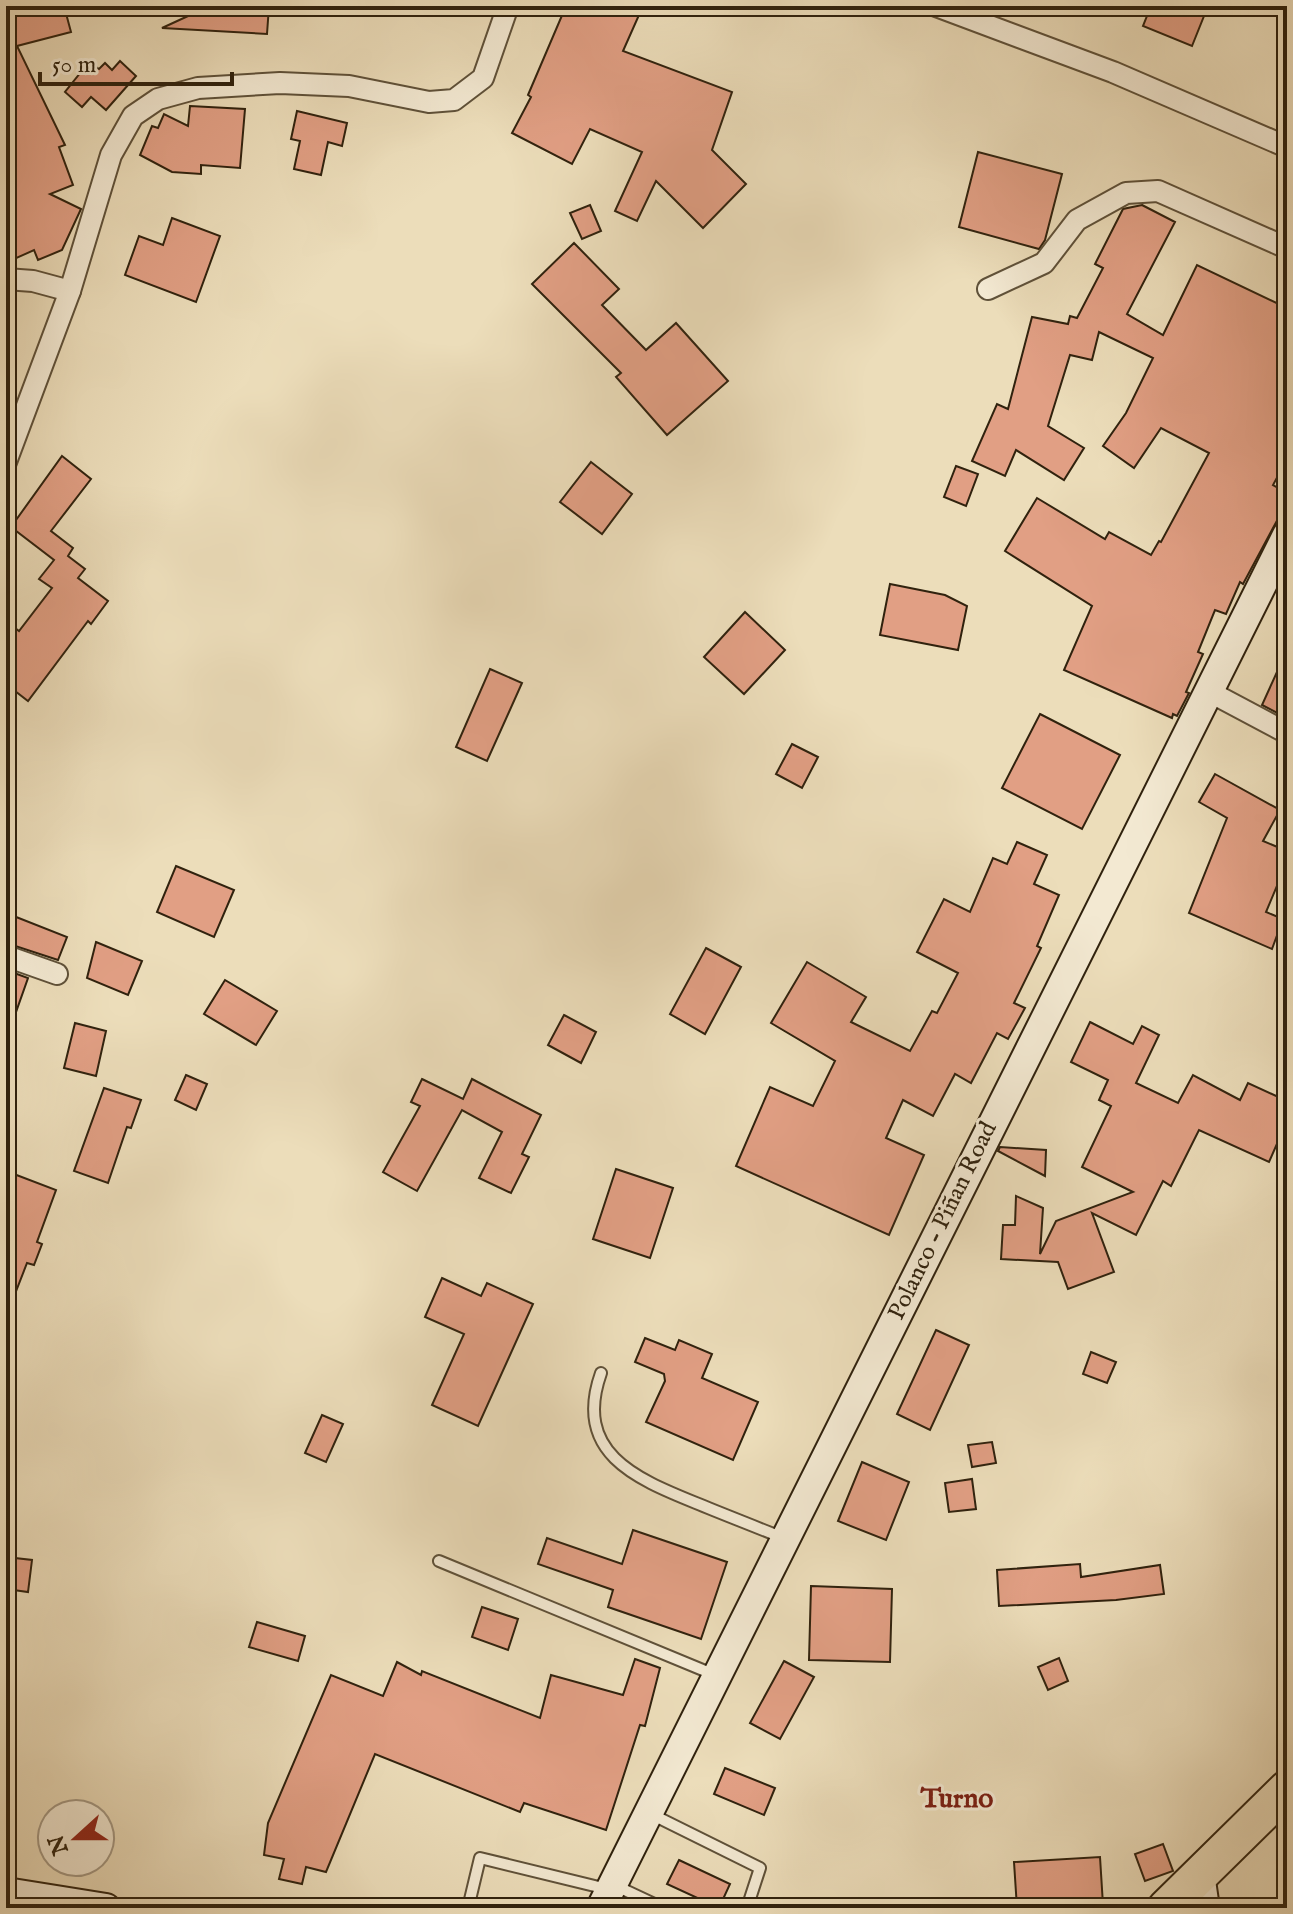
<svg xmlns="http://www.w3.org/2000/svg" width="1293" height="1914" viewBox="0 0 1293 1914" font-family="'IM FELL English',serif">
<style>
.building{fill:#e19f84;stroke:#30220e;stroke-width:2}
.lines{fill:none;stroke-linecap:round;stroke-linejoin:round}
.lane-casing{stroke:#5f5139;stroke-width:14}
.street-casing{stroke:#5f5139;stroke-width:24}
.secondary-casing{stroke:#30220e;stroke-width:32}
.highway-casing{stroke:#30220e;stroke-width:40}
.lane{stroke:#f3e9d2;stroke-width:10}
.street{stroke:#f3e9d2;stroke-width:20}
.secondary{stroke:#f3e9d2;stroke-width:28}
.highway{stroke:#ecddba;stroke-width:36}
.labels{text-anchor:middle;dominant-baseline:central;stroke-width:6;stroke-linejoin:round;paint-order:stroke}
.street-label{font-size:24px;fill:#30220e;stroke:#f3e9d2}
.quarter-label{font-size:28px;font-weight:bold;fill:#7a1f14;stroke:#f3e9d2}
</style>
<rect width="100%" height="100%" fill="#ecddba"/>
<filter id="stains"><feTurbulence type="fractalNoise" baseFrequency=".0025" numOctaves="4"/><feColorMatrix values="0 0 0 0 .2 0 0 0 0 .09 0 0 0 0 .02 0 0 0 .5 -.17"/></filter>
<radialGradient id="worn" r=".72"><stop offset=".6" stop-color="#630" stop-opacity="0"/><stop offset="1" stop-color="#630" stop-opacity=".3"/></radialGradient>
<g class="building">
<path d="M6 6H22L25 14 64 6 71 32 17 46 65 145 59 147 73 185 50 194 81 209 62 250 38 260 34 250 12 260 6 245Z"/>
<path d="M200 6H269L267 34 162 28 199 11Z"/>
<path d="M566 6H643L623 51 732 92 712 150 746 184 703 228 656 181 637 221 615 211 642 152 590 129 572 164 512 133 531 97 528 95Z"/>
<path d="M1151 6H1208L1192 46 1143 26Z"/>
<path d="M120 61 136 76 106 110 91 97 82 107 65 92 89 62 99 69 105 63 112 70Z"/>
<path d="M190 106 245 109 240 168 201 165V174L172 172 140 155 152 126 158 128 164 114 188 126Z"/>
<path d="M297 111 347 123 342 146 328 142 321 175 294 169 300 141 291 139Z"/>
<path d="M978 152 1062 174 1045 240 1039 249 959 227Z"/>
<path d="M590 205 601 231 582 239 570 213Z"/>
<path d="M1142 205 1175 222 1127 314 1163 335 1197 265 1287 308V384L1278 408 1287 413V459L1273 485 1287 493V502L1243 584 1240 582 1226 614 1215 610 1198 652 1203 654 1186 692 1189 693 1177 716 1173 714 1172 718 1064 670 1092 606 1005 551 1037 498 1105 539 1109 532 1151 555 1159 541 1161 542 1209 453 1161 428 1134 468 1103 446 1126 413 1153 358 1099 332 1092 360 1070 355 1048 426 1084 448 1064 480 1016 450 1005 476 972 461 997 404 1008 409 1032 317 1068 324 1070 316 1077 318 1103 268 1095 264 1123 209Z"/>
<path d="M172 218 220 236 196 302 125 275 139 236 163 245Z"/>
<path d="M574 243 619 289 602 305 646 350 676 323 728 381 667 435 616 377 621 373 532 284Z"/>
<path d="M62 456 91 479 51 531 73 548 68 556 85 569 78 578 108 601 91 624 88 621 28 701 6 684V621L19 631 52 588 39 579 54 560 11 527Z"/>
<path d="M591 462 632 494 602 534 560 502Z"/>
<path d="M956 466 978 474 966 506 944 497Z"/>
<path d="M890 584 945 595 967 606 958 650 880 635Z"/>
<path d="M745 612 785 650 744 694 704 657Z"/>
<path d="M1287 650V718L1262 705Z"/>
<path d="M490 669 522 683 487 761 456 747Z"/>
<path d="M1040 714 1120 755 1082 829 1002 788Z"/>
<path d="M792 744 818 757 802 788 776 774Z"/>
<path d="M1215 774 1280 810 1263 841 1287 851V862L1266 912 1283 919 1272 949 1189 913 1227 818 1199 802Z"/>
<path d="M1017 842 1047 855 1034 884 1059 895 1037 946 1041 948 1014 1003 1025 1008 1008 1039 997 1033 971 1083 955 1074 933 1116 903 1100 886 1138 924 1155 889 1235 736 1166 770 1087 813 1106 835 1061 771 1023 807 962 866 997 851 1022 910 1051 932 1011 937 1013 958 973 917 952 944 899 970 912 993 858 1007 864Z"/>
<path d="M176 866 234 890 214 937 157 912Z"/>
<path d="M6 913 67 937 58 960 6 943Z"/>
<path d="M96 942 142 961 128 995 87 978Z"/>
<path d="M706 948 741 967 705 1034 670 1014Z"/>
<path d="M6 970 28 978 9 1032 6 1031Z"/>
<path d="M225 980 277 1011 256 1045 204 1014Z"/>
<path d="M564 1015 596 1032 581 1063 548 1045Z"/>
<path d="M1090 1022 1133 1044 1142 1026 1159 1035 1136 1083 1178 1103 1193 1075 1240 1100 1248 1083 1287 1101V1121L1269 1162 1199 1130 1171 1186 1163 1181 1136 1235 1092 1213 1114 1272 1068 1289 1058 1262 1001 1259 1003 1225H1015L1016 1196 1043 1208 1040 1254 1056 1221 1133 1192 1082 1167 1111 1106 1099 1100 1108 1080 1071 1062Z"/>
<path d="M75 1023 106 1031 96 1076 64 1068Z"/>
<path d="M186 1075 207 1084 196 1110 175 1100Z"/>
<path d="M422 1079 463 1099 472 1079 541 1115 522 1154 529 1157 511 1193 479 1178 502 1132 462 1110 417 1191 383 1172 420 1106 411 1102Z"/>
<path d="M104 1088 141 1100 131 1128 127 1127 108 1183 74 1171Z"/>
<path d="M1000 1147 1046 1150 1045 1176 998 1151Z"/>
<path d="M616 1169 673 1188 650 1258 593 1239Z"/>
<path d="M6 1171 56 1190 37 1242 42 1244 34 1265 27 1263 8 1312Z"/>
<path d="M442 1278 481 1296 487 1283 533 1304 478 1426 432 1405 464 1334 425 1317Z"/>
<path d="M936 1330 969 1345 930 1430 897 1414Z"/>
<path d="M645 1338 675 1350 679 1340 712 1354 702 1378 758 1402 733 1460 646 1422 665 1381 664 1374 635 1362Z"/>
<path d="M1091 1352 1116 1362 1107 1383 1083 1374Z"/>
<path d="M322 1415 343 1424 326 1462 305 1453Z"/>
<path d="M992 1442 996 1463 972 1467 968 1445Z"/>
<path d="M862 1462 909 1482 886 1540 838 1521Z"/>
<path d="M972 1479 976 1509 949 1512 945 1483Z"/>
<path d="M633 1530 727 1562 701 1639 608 1607 613 1590 538 1564 547 1538 622 1564Z"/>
<path d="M6 1557 32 1560 28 1592 6 1589Z"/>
<path d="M1080 1564 1081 1577 1160 1565 1164 1594 1116 1600 999 1606 997 1570Z"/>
<path d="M811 1586 892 1589 890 1662 809 1660Z"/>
<path d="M482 1607 518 1619 508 1650 472 1637Z"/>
<path d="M257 1622 305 1636 298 1661 249 1647Z"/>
<path d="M1059 1658 1068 1681 1048 1690 1038 1667Z"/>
<path d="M635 1659 660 1668 645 1726 640 1725 606 1830 524 1803 520 1812 375 1754 326 1872 306 1867 302 1884 279 1879 284 1859 264 1855 268 1823 331 1675 383 1696 397 1662 421 1675 422 1671 540 1718 551 1675 623 1695Z"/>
<path d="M784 1661 814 1677 780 1739 750 1723Z"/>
<path d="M725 1768 775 1788 764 1815 714 1794Z"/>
<path d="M1163 1844 1173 1871 1145 1881 1135 1854Z"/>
<path d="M1100 1857 1103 1905 1017 1908 1014 1862Z"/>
<path d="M679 1860 730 1884 719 1908 667 1884Z"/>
</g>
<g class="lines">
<defs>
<g id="lane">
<path d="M601 1373C573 1452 634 1478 696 1503 725 1515 754 1526 783 1538"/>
<path d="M439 1561 715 1675"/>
<path d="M649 1813 760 1868 747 1908"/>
<path d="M614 1885 663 1908"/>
<path d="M468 1908 480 1858 607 1889"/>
</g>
<g id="street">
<path d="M936 6 1113 72 1287 147"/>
<path d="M6 279 33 281 70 291"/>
<path d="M988 289 1044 263 1077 220 1126 193 1158 191 1287 248"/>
<path d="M6 462 70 291 111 155 133 116 158 99 198 88 280 83 349 86 429 102 454 100 483 78 508 6"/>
<path d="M1208 691 1287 733"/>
<path d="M6 956 57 974"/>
</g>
<g id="secondary">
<path d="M1200 1874 1205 1908"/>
<path d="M6 1892 106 1908"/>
<path d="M601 1908 1287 535"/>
</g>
<path id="highway" d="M1166 1908 1287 1789"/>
</defs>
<use href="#lane" class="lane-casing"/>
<use href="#street" class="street-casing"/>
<use href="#secondary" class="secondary-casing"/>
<use href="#highway" class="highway-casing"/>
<use href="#lane" class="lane"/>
<use href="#street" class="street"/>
<use href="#secondary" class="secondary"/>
<use href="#highway" class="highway"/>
</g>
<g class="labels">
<g class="street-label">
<text transform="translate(943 1221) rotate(-64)">Polanco - Piñan Road</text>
</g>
<g class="quarter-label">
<text x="957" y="1799">Turno</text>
</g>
</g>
<rect width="1293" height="1914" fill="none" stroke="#ecddba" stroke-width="32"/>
<rect x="8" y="8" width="1277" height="1898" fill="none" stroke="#30220e" stroke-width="4"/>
<rect x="16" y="16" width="1261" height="1882" fill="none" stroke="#30220e" stroke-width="2"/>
<g transform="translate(76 1838) rotate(249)"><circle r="38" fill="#f3e9d2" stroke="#a59984" stroke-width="2"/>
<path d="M0-6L14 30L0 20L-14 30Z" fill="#8f2418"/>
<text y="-12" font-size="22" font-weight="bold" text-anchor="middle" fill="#30220e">N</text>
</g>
<path d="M40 72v12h192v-12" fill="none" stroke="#30220e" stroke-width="4"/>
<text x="52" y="72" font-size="24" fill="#30220e" stroke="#f3e9d2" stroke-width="6" paint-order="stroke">50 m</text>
<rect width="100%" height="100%" filter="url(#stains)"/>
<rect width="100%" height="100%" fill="url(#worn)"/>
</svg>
